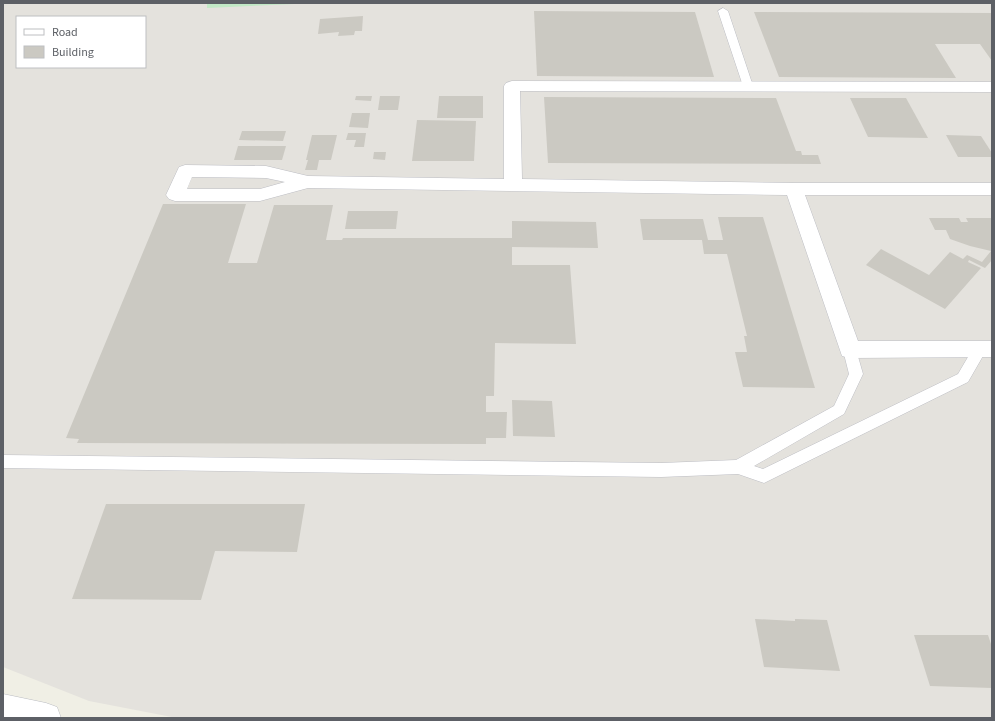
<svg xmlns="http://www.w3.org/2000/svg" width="995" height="721" viewBox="0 0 995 721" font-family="'Source Sans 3',sans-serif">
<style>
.industrial{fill:#e4e2dd;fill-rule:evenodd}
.green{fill:#c1e8c5}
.building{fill:#cbc9c2}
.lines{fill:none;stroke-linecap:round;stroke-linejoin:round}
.lane-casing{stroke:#bdbec4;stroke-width:1}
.street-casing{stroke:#bdbec4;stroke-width:1}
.secondary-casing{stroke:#bbbdc3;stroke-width:1}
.lane{fill:#fff;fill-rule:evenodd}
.street{fill:#fff;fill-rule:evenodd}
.secondary{fill:#fff;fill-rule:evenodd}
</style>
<rect width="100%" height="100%" fill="#f0efe5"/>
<path class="industrial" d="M3 3H992V718H177L89 701 3 667ZM17 17H145V67H17Z"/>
<path class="green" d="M192 3H317L207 8V4Z"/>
<g class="building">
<path d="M534 11 695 12 714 77 537 76Z"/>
<path d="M754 12 992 13V61L980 44H935L956 78 779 77Z"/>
<path d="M363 16 362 31H355L354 35 338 36 339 32 318 34 320 19Z"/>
<path d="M356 96H372L371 101 355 100Z"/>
<path d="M380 96H400L398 110H378Z"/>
<path d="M439 96H483V118H437Z"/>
<path d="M544 97 776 98 796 151H801L802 155H818L821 164 548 163Z"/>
<path d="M850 98H906L928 138 868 137Z"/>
<path d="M352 113H370L368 128 349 127Z"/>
<path d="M417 120 476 121 474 161H412Z"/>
<path d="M242 131H286L283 141 239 140Z"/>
<path d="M348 133H366L364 147H354L356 140H346Z"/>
<path d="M312 135H337L331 160H319L317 170H305L308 160H306Z"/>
<path d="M946 135 981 136 992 153V157H958Z"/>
<path d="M238 146H286L282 160H234Z"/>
<path d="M374 152H386L385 160 373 159Z"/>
<path d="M163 204H246L228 263H257L274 205H333L326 240H342L343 238H512V221L596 222 598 248 512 247V265H570L576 344 495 343 494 396H486V412H507L506 438H486V444L77 443 79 439 66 438Z"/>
<path d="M348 211H398L396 229H345Z"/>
<path d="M718 217H763L815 388 743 387 735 352H747L744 336H747L727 254H704L702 240H643L640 219H703L708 240H723Z"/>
<path d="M929 218H959L961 222H968L966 218H992V260L985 268 969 260 968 262 981 268 945 309 866 265 881 249 929 275 950 252 963 259 967 255 982 262 991 251 970 246 950 239 946 230H935Z"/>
<path d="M512 400 552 401 555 437 513 436Z"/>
<path d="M106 504H305L297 552 215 551 201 600 72 599Z"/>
<path d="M755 619 795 621V619L827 620 840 671 764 667Z"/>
<path d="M914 635H988L992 647V688L930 686Z"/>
</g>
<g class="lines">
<defs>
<g id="lane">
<path d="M723 8 728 11 753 86 752 88H744L743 86 718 11Z"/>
<path d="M980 344 985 345 987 349 968 382 764 483 738 474 661 477 3 468 4 455 661 463 736 460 834 406 849 374 843 350 845 346 850 345 855 346 863 374 844 414 754 466 763 469 958 374 975 345Z"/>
</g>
<path id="street" d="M512 81 992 82V92L520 91 522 179 794 183H992V195H805L858 341H992V357L850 358 842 356 787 195 308 188 260 201H175L169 199 166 195 179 167 185 165 266 166 308 176 504 179V86L506 83ZM192 177 266 178 285 182 260 189H187Z"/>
<path id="secondary" d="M3 694 46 703 57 707 61 718H3Z"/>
</defs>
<use href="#lane" class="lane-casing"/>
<use href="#street" class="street-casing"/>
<use href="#secondary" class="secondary-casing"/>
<use href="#lane" class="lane"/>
<use href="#street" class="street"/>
<use href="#secondary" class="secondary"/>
</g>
<rect width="995" height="721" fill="none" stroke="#5d6066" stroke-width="8"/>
<rect x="16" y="16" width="130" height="52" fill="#ffffff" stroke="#bebfc2"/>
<rect x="24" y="29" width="20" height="6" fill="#ffffff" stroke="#bebfc2"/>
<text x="52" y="36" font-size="12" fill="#5d6066">Road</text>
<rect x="24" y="46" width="20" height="12" fill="#cbc9c2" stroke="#bebfc2"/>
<text x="52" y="56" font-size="12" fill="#5d6066">Building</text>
</svg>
